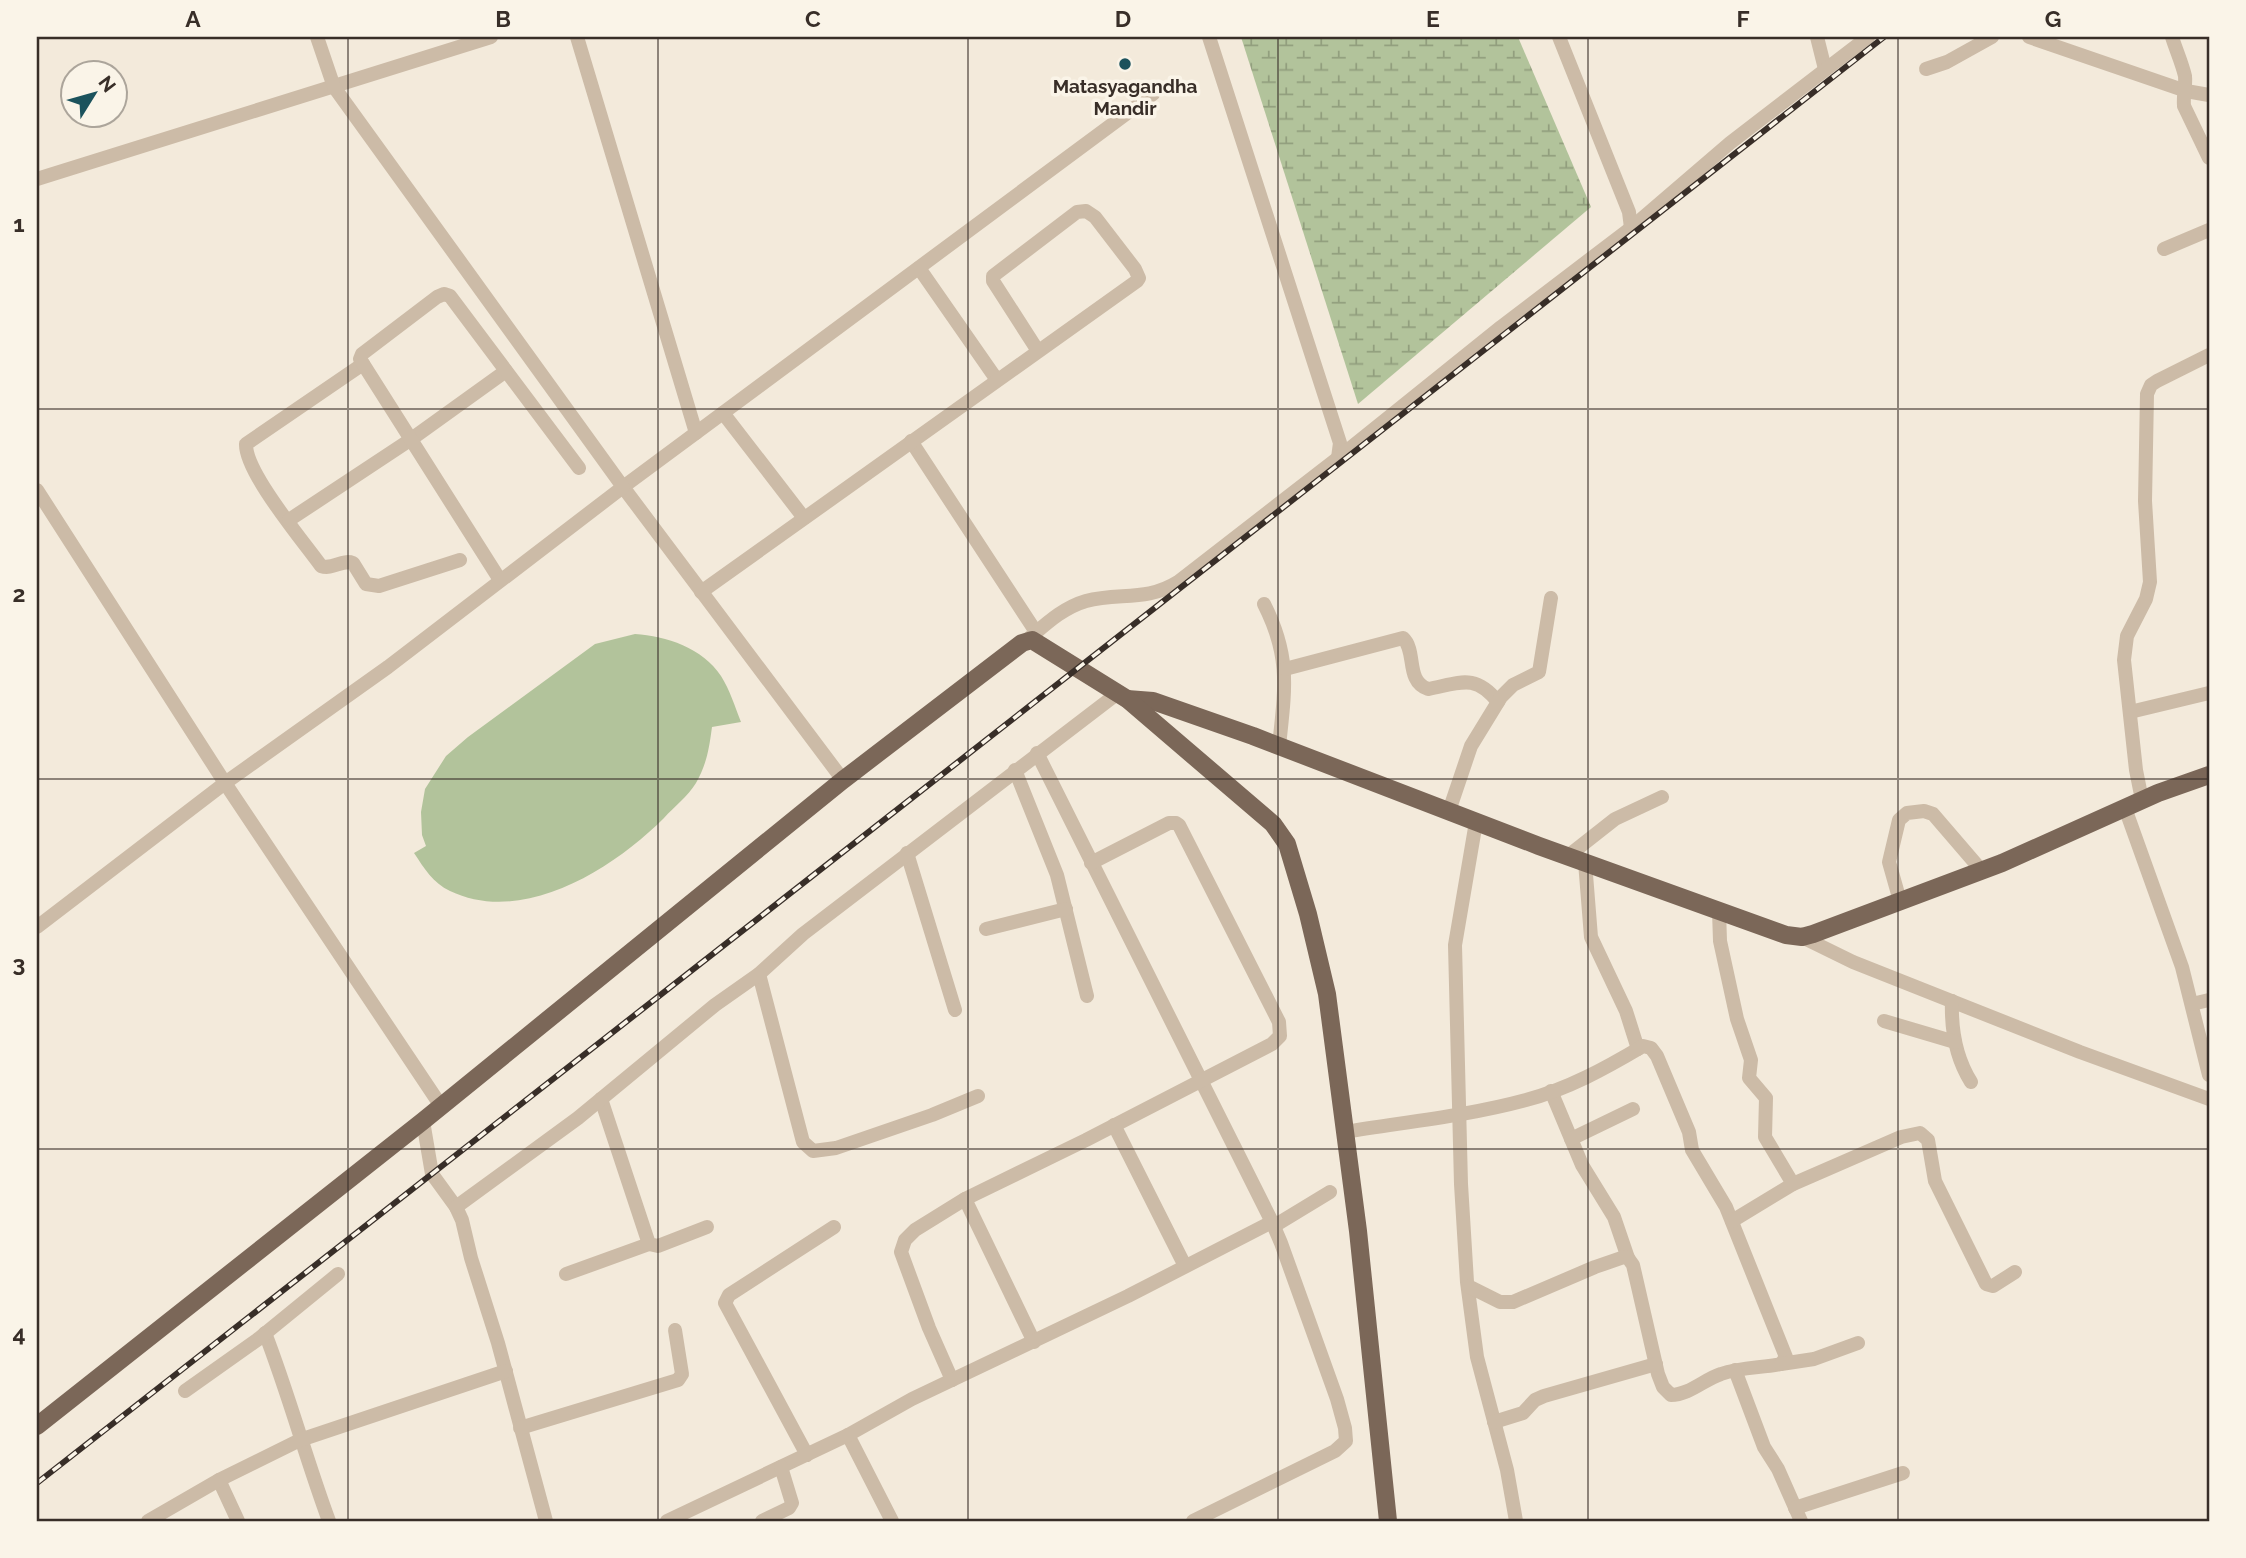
<svg xmlns="http://www.w3.org/2000/svg" width="2246" height="1558" viewBox="0 0 2246 1558" font-family="Raleway,sans-serif">
<style>
.green{fill:#b2c39b}
.wetland{fill:url(#wetland-marsh)}
.lines{fill:none;stroke-linecap:round;stroke-linejoin:round}
.minor{stroke:#ccbba7;stroke-width:14}
.major{stroke:#7b6758;stroke-width:18}
.rail-casing{stroke:#382e28;stroke-width:6}
.rail{stroke:#faf4e8;stroke-width:3.5;stroke-dasharray:10;stroke-linecap:butt}
.grid{fill:none;stroke:#382e28;stroke-width:2;stroke-opacity:0.55}
.poi-dot{fill:#1b525c;stroke:#faf4e8;stroke-width:2.5}
.labels{text-anchor:middle;dominant-baseline:central;stroke-width:7;stroke-linejoin:round;paint-order:stroke}
.poi-label{font-size:19px;font-weight:bold;fill:#382e28;stroke:#faf4e8}
.neatline{fill:none;stroke:#382e28;stroke-width:2.5}
.grid-label{font-size:23px;text-anchor:middle;font-weight:bold;fill:#382e28}
</style>
<defs>
<pattern id="wetland-marsh" width="20" height="14" patternUnits="userSpaceOnUse" patternTransform="scale(1.75)"><rect width="20" height="14" fill="#b2c39b"/><path d="M1 5h8M5 5V1M11 12h8M15 12V8" fill="none" stroke="#929f7e"/></pattern>
</defs>
<rect width="100%" height="100%" fill="#f3eadb"/>
<path class="green" d="M635 634C666 636 703 648 721 676 730 690 735 707 741 722L712 727C709 749 707 763 696 783 688 796 674 807 664 818 613 869 523 926 450 891 433 883 424 868 414 853L426 846 422 835 421 812 425 789 446 756 468 737 595 644Z"/>
<path class="wetland" d="M1241 37H1518L1591 207 1358 404Z"/>
<g class="lines">
<g class="minor">
<path d="M577 37 696 433"/>
<path d="M1209 37 1340 443 1338 458"/>
<path d="M1559 37 1629 212 1631 228"/>
<path d="M1817 37 1825 69"/>
<path d="M2029 37 2186 91 2209 95"/>
<path d="M2172 37C2176 50 2182 63 2185 76 2186 87 2183 95 2184 106L2209 158"/>
<path d="M1926 69 1947 62 1992 37"/>
<path d="M37 179 491 37"/>
<path d="M2164 249 2209 230"/>
<path d="M919 268 997 380"/>
<path d="M363 364 246 444C245 472 303 541 321 566 333 570 342 559 353 563L366 584 379 586 460 560"/>
<path d="M723 413 804 518"/>
<path d="M911 441 1036 632"/>
<path d="M37 490 225 783 441 1106"/>
<path d="M289 520 410 440 506 371"/>
<path d="M500 580 360 359 362 354 437 297 444 294 450 296 579 468"/>
<path d="M701 592 1137 281 1139 278 1135 269 1095 217 1086 211 1077 212 993 276V281L1038 351"/>
<path d="M1264 604C1291 657 1285 689 1279 746"/>
<path d="M1026 641C1045 625 1062 608 1086 601 1119 592 1146 602 1178 582L1338 458 1501 327 1631 228 1730 143 1868 37"/>
<path d="M1285 669 1403 638C1417 651 1405 681 1428 689 1460 683 1475 673 1498 702"/>
<path d="M2130 712 2209 693"/>
<path d="M1037 753 1272 1222 1281 1243 1337 1399 1345 1428 1346 1441 1335 1451 1193 1521"/>
<path d="M1015 770 1057 875 1087 996"/>
<path d="M843 780 623 487 1153 94"/>
<path d="M2142 800 2136 770 2124 660 2127 636 2146 599 2150 582 2145 501 2147 394 2151 385 2157 381 2209 355"/>
<path d="M2125 808 2182 967 2209 1075"/>
<path d="M1449 811 1471 746 1501 697 1513 685 1539 672 1551 598"/>
<path d="M1476 822 1455 945 1461 1184 1467 1282 1477 1357 1507 1470 1516 1521"/>
<path d="M907 853 955 1010"/>
<path d="M1568 856 1615 819 1662 797"/>
<path d="M1585 862 1591 937 1626 1011 1638 1049"/>
<path d="M1900 901 1889 862 1899 820 1907 813 1924 811 1933 814 1982 871"/>
<path d="M1719 911 1720 941 1737 1019 1751 1060 1749 1078 1766 1098 1765 1137 1793 1184"/>
<path d="M37 927 225 783 388 667 623 487 334 87 317 37"/>
<path d="M986 929 1066 909"/>
<path d="M1802 937 1853 962 2080 1052 2209 1099"/>
<path d="M759 974 803 1142 813 1151 836 1148 932 1115 978 1096"/>
<path d="M1952 1001C1951 1030 1956 1058 1971 1082"/>
<path d="M2192 1004 2209 1000"/>
<path d="M1884 1021 1955 1042"/>
<path d="M1551 1091 1582 1165 1614 1217 1628 1258"/>
<path d="M601 1099 649 1244 658 1246 707 1227"/>
<path d="M423 1121 432 1174 456 1207 462 1220 471 1258 498 1343 546 1521"/>
<path d="M1114 1125 1185 1266"/>
<path d="M1345 1132C1405 1122 1467 1116 1526 1100 1568 1089 1606 1068 1643 1046L1651 1048 1657 1056 1689 1132 1692 1150 1726 1207 1786 1357 1781 1364C1761 1368 1741 1367 1721 1374 1705 1379 1689 1395 1671 1395L1663 1387 1658 1374 1633 1265 1628 1258 1624 1257 1595 1267 1513 1302H1500L1468 1286"/>
<path d="M1571 1139 1633 1109"/>
<path d="M965 1199 1034 1342"/>
<path d="M456 1207 578 1118 715 1005 759 974 803 934 1118 693"/>
<path d="M1732 1221 1793 1184 1901 1137 1920 1133 1928 1140 1935 1181 1986 1284 1993 1286 2015 1272"/>
<path d="M1274 1226 1330 1192"/>
<path d="M566 1274 649 1244"/>
<path d="M265 1333C289 1395 306 1459 329 1521"/>
<path d="M1781 1364 1814 1359 1858 1343"/>
<path d="M1735 1370 1764 1447 1778 1469 1801 1521"/>
<path d="M952 1380 929 1328 901 1252 905 1240 915 1230 965 1199 1086 1140 1272 1044 1280 1036 1279 1022 1179 825 1176 823H1169L1091 863"/>
<path d="M185 1391 257 1340 338 1274"/>
<path d="M1494 1422 1523 1413 1535 1400 1544 1396 1656 1364"/>
<path d="M520 1428 678 1380 682 1374 675 1330"/>
<path d="M848 1435 892 1521"/>
<path d="M807 1455 725 1303 729 1295 834 1227"/>
<path d="M219 1480 238 1521"/>
<path d="M1795 1508 1903 1473"/>
<path d="M148 1521 219 1480 300 1440 506 1371"/>
<path d="M667 1521 848 1435 912 1399 1128 1296 1272 1222"/>
<path d="M762 1521 789 1508 792 1503 781 1467"/>
</g>
<g class="major">
<path d="M1127 699 1153 701 1253 736 1539 846 1786 935 1802 937 1813 934 2002 863 2158 793 2209 775"/>
<path d="M37 1426 423 1121 843 780 1022 643 1032 640 1127 699 1273 824 1287 844 1308 914 1327 994 1358 1231 1388 1521"/>
</g>
<defs>
<path id="rail" d="M37 1483 1884 37"/>
</defs>
<use href="#rail" class="rail-casing"/>
<use href="#rail" class="rail"/>
</g>
<path class="grid" d="M348 37V1521M658 37V1521M968 37V1521M1278 37V1521M1588 37V1521M1898 37V1521M37 409H2209M37 779H2209M37 1149H2209"/>
<circle class="poi-dot" cx="1125" cy="64" r="7"/>
<g class="labels">
<g class="poi-label">
<text x="1125" y="86">Matasyagandha<tspan x="1125" dy="22">Mandir</tspan></text>
</g>
</g>
<rect width="2246" height="1558" fill="none" stroke="#faf4e8" stroke-width="77"/>
<g transform="translate(94 94) rotate(53)"><circle r="33" fill="#faf4e8" stroke="#aca59b" stroke-width="2"/>
<path d="M0-5L12 26L0 18L-12 26Z" fill="#1b525c"/>
<text y="-10" font-size="19" font-weight="bold" text-anchor="middle" fill="#382e28">N</text>
</g>
<rect x="38" y="38" width="2170" height="1482" class="neatline"/>
<g class="grid-label">
<text x="193" y="27">A</text>
<text x="503" y="27">B</text>
<text x="813" y="27">C</text>
<text x="1123" y="27">D</text>
<text x="1433" y="27">E</text>
<text x="1743" y="27">F</text>
<text x="2053" y="27">G</text>
<text x="19" y="232">1</text>
<text x="19" y="602">2</text>
<text x="19" y="972">3</text>
<text x="19" y="1342">4</text>
</g>
</svg>
